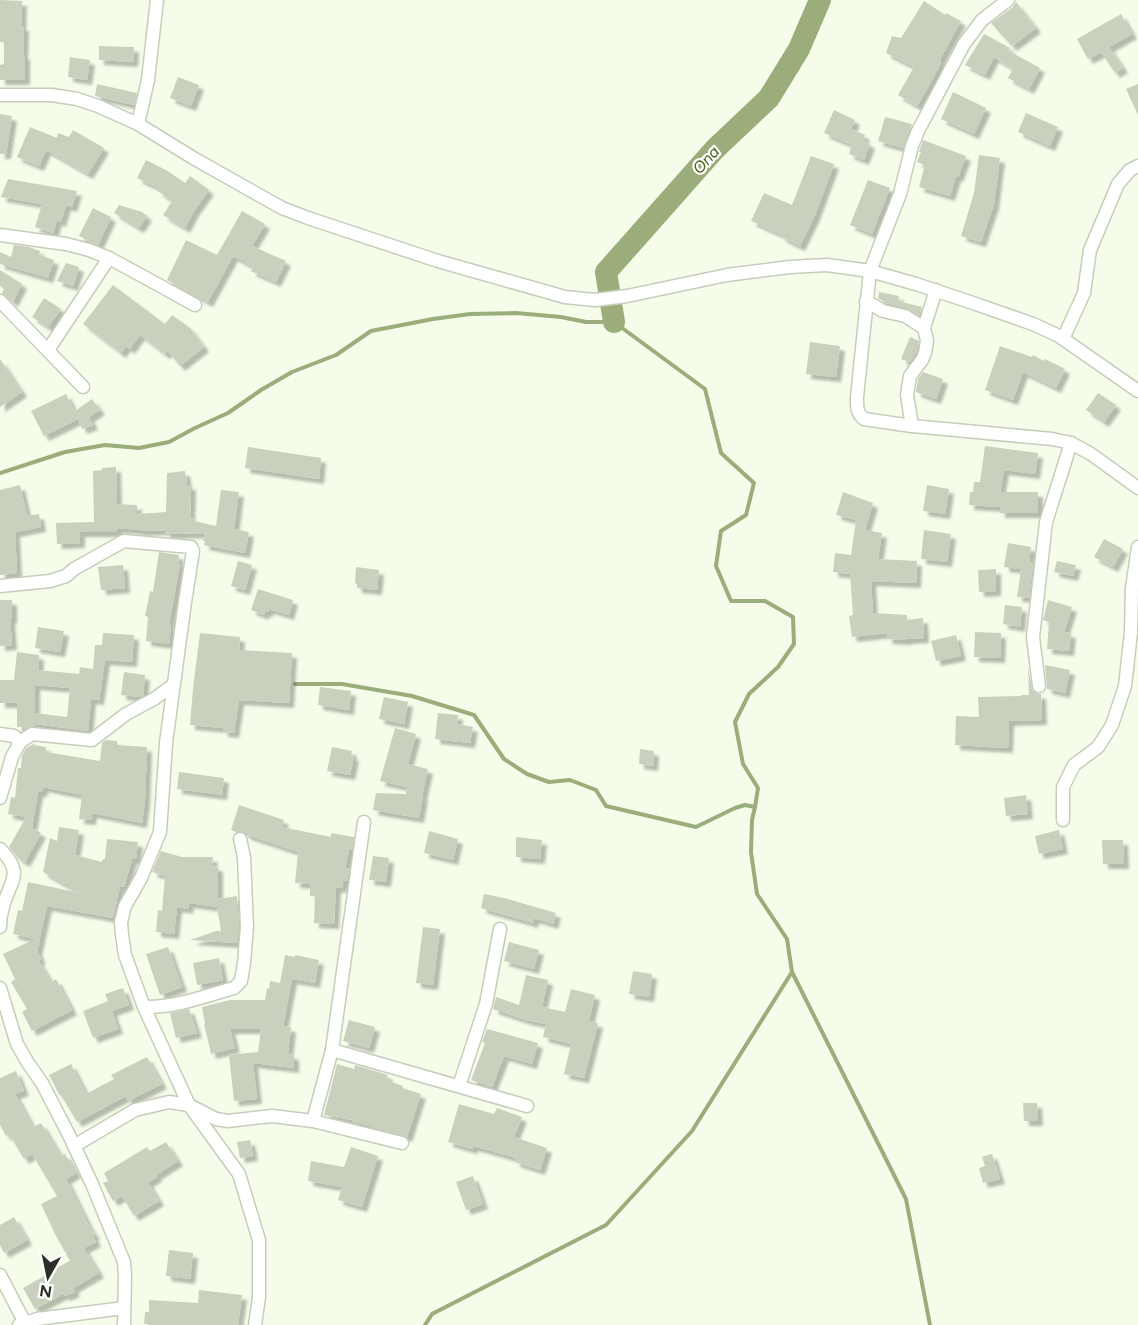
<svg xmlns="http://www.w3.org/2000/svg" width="1138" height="1325" viewBox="0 0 1138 1325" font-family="Figtree,sans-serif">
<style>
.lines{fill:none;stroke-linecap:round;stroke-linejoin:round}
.stream{stroke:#9aad7b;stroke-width:4}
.river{stroke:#9aad7b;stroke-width:22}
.building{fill:#c9d0be;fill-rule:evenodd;filter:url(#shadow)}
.street-casing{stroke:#c6cebb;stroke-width:15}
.street{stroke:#fff;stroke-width:12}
.labels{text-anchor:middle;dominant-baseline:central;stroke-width:4.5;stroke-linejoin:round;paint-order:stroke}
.water-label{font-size:16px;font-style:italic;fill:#475e11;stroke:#fff}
</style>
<defs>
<filter id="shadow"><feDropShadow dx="5" dy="5" stdDeviation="1.5" flood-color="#0004"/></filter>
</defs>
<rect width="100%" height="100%" fill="#f5fdea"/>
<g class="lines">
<g class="stream">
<path d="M0 473 65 452 105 445 139 448 169 442 195 428 228 413 261 390 292 372 336 355 371 331 433 319 470 314 516 313 561 317 586 322H614L705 389 721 453 754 483 746 515 721 531 716 566 731 601H765L793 617 794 644 778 667 749 694 735 722 743 764 758 788 755 807 752 820 751 852 757 894 787 939 792 972 906 1199 930 1325"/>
<path d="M295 684H342L412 696 474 715 504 759 527 774 549 782 570 780 596 790 606 806 696 827 735 808 745 805 755 807"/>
<path d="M425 1325 432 1314 606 1225 692 1131 792 972"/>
</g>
<path class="river" d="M614 322 606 272 715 149 769 98 799 49 820 0"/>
</g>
<g class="building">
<path d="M0 0 22 1 21 26H24L23 55H25V80H0V65L4 64V42H0Z"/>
<path d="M924 1 945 15 946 13 961 21 939 61 941 62 934 77 917 106 898 95 914 67 886 53 892 36 901 38Z"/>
<path d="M1016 2 1036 28 1012 46 991 23 1013 7Z"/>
<path d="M1121 14 1132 34 1109 47 1123 68 1115 73 1101 52 1088 59 1077 39Z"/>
<path d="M984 34 1010 48 1007 50 1040 68 1029 89 1008 78 1013 69 994 57 985 75 965 65Z"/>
<path d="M99 46 134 47 133 62 99 60Z"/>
<path d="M70 57 90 60 87 80 68 77Z"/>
<path d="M178 77 199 85 191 106 170 98Z"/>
<path d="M97 84 137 93 134 105 95 96Z"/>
<path d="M1138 84V115L1126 89Z"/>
<path d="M953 92 986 108 974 134 941 119Z"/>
<path d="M834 110 855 120 851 129 865 135 863 140 870 144 864 160 849 154 852 145 824 133Z"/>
<path d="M1026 113 1058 127 1050 146 1018 132Z"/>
<path d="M0 114 12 116 6 154H0Z"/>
<path d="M885 117 912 124 903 148 878 141Z"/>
<path d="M30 127 57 138 58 133 69 137 73 130 104 148 88 174 46 150 39 166 17 157Z"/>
<path d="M923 140 966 156 958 177 956 176 950 196 919 187 925 165 917 162 921 152H919Z"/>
<path d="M979 155 1000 158 994 204 981 242 961 236 974 193Z"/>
<path d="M811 156 834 164 815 215 800 246 781 237 782 235 751 221 764 193 792 205Z"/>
<path d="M146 160 166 170 185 183 190 176 209 190 194 211 185 228 163 215 172 201 158 191 159 188 137 178Z"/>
<path d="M8 179 77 191 72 207 66 205 61 222 57 220 53 233 35 227 42 204 1 197Z"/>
<path d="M868 180 890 188 872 234 850 225Z"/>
<path d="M119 205 142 212 147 216 139 228 114 213Z"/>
<path d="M93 208 111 217 98 245 79 236Z"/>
<path d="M242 211 265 224 252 246 286 261 276 282 251 271 253 267 233 256 208 302 167 280 186 240 217 255Z"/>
<path d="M14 245 29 247 40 251 39 255 54 260 48 278 0 264V252L11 257Z"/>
<path d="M66 263 79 267 73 286 57 281Z"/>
<path d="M0 270 22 284 13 302 2 293 4 289 0 286Z"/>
<path d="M113 285 165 324 172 315 190 328 204 347 180 366 168 351 165 354 140 335 130 349 126 346 121 353 83 324Z"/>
<path d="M879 292 899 296 898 301 922 307 919 315 907 308 886 303 878 298Z"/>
<path d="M44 298 61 309 48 327 32 317Z"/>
<path d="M910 337 919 341 917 351 910 362 901 359Z"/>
<path d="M810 342 840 346 836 377 806 374Z"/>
<path d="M1000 346 1032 357 1033 355 1044 361 1045 359 1065 369 1056 388 1023 372 1013 400 985 390Z"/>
<path d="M0 359 22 392 0 407Z"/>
<path d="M923 372 943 379 936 399 916 392 918 379Z"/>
<path d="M1098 393 1116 405 1104 422 1086 410Z"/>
<path d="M66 394 77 416 75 411 92 399 100 410 89 417 93 425 82 429 78 419 44 436 31 411Z"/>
<path d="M985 446 1038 453 1035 474 1004 470 1000 492H1038V513H1000V507L969 505 970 492H973L974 482H980Z"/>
<path d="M248 447 321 458 319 479 245 468Z"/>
<path d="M116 467 117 504 137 505V514L166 512 167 473 185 471 187 485H191L190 519 194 518V521L216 526 221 490 239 492 234 529 249 532 245 553 204 545 205 541H203L205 533 166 534 165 530 140 531V530L117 528V532H80V543L57 544 56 523 94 522 93 471 102 470V468Z"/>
<path d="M20 485 27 516 39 514 41 527 15 532 17 573 0 575V490Z"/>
<path d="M927 485 949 489 945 514 923 511Z"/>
<path d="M843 492 873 503 865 530 882 533 878 559 917 561 916 583 871 581 873 613 907 615V620L923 618 924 638 906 639V640L887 639 888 633 852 637 849 616 853 615 850 574 833 572 835 553 851 555 856 520 836 515Z"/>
<path d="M924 530 951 534 947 562 921 559Z"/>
<path d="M1104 539 1123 549 1113 567 1094 557Z"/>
<path d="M1008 543 1031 547 1029 562 1033 563 1029 598 1017 597 1021 569 1004 567Z"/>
<path d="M159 552 179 555 178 564H180L169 625H171L169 644 146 641 148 617 145 616 150 591 153 592Z"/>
<path d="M238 561 252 565 245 590 231 586Z"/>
<path d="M1057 561 1076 565 1073 576 1054 572Z"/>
<path d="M123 565 125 588 101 590 98 567Z"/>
<path d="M356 567 379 570 377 590 357 588V584L355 583Z"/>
<path d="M996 569V591L979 592 978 570Z"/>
<path d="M258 589 293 600 289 615 269 609 268 612 265 611 264 615 251 610Z"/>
<path d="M0 600H12V618L10 619 12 645 0 646Z"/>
<path d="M1048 600 1072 607 1064 632 1071 633 1069 651 1047 649 1049 622 1043 620Z"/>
<path d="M1005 605 1022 607 1020 627 1003 624Z"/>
<path d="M38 627 64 631 60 652 35 648Z"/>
<path d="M975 632 1001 633 1000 658 974 657Z"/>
<path d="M103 633 134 635 132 662 105 660 99 700 91 699 88 731 35 724V726L28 727 24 729 25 727H17V703H0V680H14L17 652 39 655 38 670 79 674 80 667 93 669 95 645H102ZM35 685 70 688 67 717 35 713Z"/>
<path d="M200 633 240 637 239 650 292 653 289 703 239 700 234 733 223 732V728L190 725 193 688Z"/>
<path d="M956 635 961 656 936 661 931 641Z"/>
<path d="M1045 665 1070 670 1065 693 1047 689Z"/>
<path d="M1028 667 1032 690 1036 694H1041L1042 720 1009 721 1008 748 955 745 956 716 979 717 978 697 1021 696V695H1029Z"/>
<path d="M124 672 145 675 143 696 141 697 121 695Z"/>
<path d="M320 687 351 691 349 710 318 705Z"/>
<path d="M384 697 408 702 404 724 379 719Z"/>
<path d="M438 713 458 715 457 724 473 727 470 743 435 739Z"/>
<path d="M395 728 416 734 408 764 428 769 422 796H423L419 818 373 810 376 793 406 794 407 787 380 781Z"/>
<path d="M106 740 117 741V745L147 747 145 800 142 823 92 813 91 820 79 819 82 795 43 787 42 792H38L32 828 41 833 25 862 18 858 9 847 26 817 8 814 11 797 15 798 18 768H21L22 756 26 748 35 743 34 745 46 747V752L100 761 102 743Z"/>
<path d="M332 747 352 751 351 756H354L350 775 327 771Z"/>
<path d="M640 749 654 751 653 766 639 764Z"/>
<path d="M179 772 224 778 222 795 177 789Z"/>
<path d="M1026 795 1028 814 1006 816 1004 798Z"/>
<path d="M239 805 284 820 282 827 331 837V833L354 837 352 850H349L345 868 349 869 347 881H343L342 888 336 887 334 924 314 923 315 896H310V884L295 883 298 852 247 835 243 831 236 832 231 830Z"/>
<path d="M59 827 79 830 75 855 102 862 103 859H105L107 839 138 842 136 859H132L124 887 120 886 113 918 47 906 37 951 41 959 38 960 51 982 56 979 72 1010 32 1031 22 1012 27 1009 11 982 15 979 3 954 35 939 13 934 18 910 22 911 28 882 80 893 43 872 50 838 57 841Z"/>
<path d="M1059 830 1063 849 1039 854 1035 836Z"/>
<path d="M429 831 458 839 453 860 424 853Z"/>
<path d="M516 837 542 840 540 859 516 857Z"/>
<path d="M1102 840H1123L1124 864H1103Z"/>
<path d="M161 851 182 857H213L212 865 218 867V899L237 896 239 927 237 943 190 940 216 931H221L217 907 189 903 188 909 177 907 174 934 156 932 158 910 162 911 165 876 152 872Z"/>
<path d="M373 856 389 858 386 882 369 880Z"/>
<path d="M484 894 504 898 556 913 553 924 534 918 533 923 481 908Z"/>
<path d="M423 927 440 929 433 985 416 983Z"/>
<path d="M509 942 539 950 534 969 504 961Z"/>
<path d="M168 947 182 987 160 995 146 954Z"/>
<path d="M285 955 295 957V955L319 960 315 983 292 979 283 1026 291 1027 288 1054 294 1055V1068L253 1063 257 1099 234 1101 229 1055 258 1052 261 1029H230L235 1048 211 1054 204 1024H205L202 1007 230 1000H265L267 988 269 989 270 981 280 983Z"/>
<path d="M219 958 223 980 197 985 193 963Z"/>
<path d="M633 971 652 974 649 997 629 994Z"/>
<path d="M526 975 548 980 542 1007 565 1012 571 989 595 995 589 1021 598 1023 584 1078 564 1074 571 1044 543 1037 546 1024 526 1020 493 1009 496 997 519 1005Z"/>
<path d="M123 988 129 1005 112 1011 118 1029 93 1038 83 1011 108 1001 105 994Z"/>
<path d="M189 1009 197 1033 176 1038 170 1013Z"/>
<path d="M349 1020 375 1027 369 1048 343 1041Z"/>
<path d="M487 1029 538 1043 532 1064 504 1056 492 1087 471 1080 485 1043 482 1042Z"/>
<path d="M147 1057 162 1084 128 1101 126 1096 77 1122 61 1095 60 1096 49 1075 71 1064 86 1094 114 1079 111 1075Z"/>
<path d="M337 1064 354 1069 355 1065 388 1075 386 1080 403 1086 402 1088 421 1094 407 1137 352 1121V1120L324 1115Z"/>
<path d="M16 1071 24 1091 15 1094 33 1127 41 1123 61 1156 65 1154 76 1173 66 1179 89 1226 95 1235 93 1236 96 1242 84 1248 99 1273 73 1288 75 1292 65 1296 63 1294 35 1309 23 1288 53 1271 52 1270 70 1261 55 1234 41 1204 57 1196 32 1154 24 1159 9 1134 6 1136 0 1125V1078Z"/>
<path d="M1023 1103H1037L1038 1121H1024Z"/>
<path d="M459 1104 494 1114 497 1108 522 1117 514 1137 547 1148 540 1170 515 1162 516 1158 473 1146 472 1149 448 1142Z"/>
<path d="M250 1140 253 1156 240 1158 237 1142Z"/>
<path d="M166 1142 178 1161 156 1175 157 1177 148 1182 159 1201 134 1216 122 1196 113 1201 103 1183 108 1181 104 1173 147 1147 150 1151Z"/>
<path d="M351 1147 378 1156 362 1207 338 1200 342 1187 308 1181 311 1161 344 1167Z"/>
<path d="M992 1154 1000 1179 983 1183 979 1168 985 1166 982 1157Z"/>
<path d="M473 1176 483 1204 466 1210 456 1182Z"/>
<path d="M14 1217 27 1240 4 1253 0 1245V1225Z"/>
<path d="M169 1250 193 1253 190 1279 166 1276Z"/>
<path d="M199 1290 242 1295 238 1325H148V1324H144L145 1312H149V1300L198 1303Z"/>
</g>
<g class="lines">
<defs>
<g id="street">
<path d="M1008 0 982 20 964 44 918 131 912 146 900 194 870 271 857 397C857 407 856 412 864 419L912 426 1052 439 1071 443 1091 454 1138 488"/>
<path d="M0 95H52L77 99 98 106 138 124 195 159 250 190 282 208 308 218 438 261 565 297 595 300 627 296 727 275 790 267 827 265 870 271 916 284 970 302 1033 324 1059 336 1138 391"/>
<path d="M138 124 148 80 157 0"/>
<path d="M0 235 66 244 89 250 109 258 146 278 195 305"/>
<path d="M0 301 83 387"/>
<path d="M866 301 883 311 905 316 924 328"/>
<path d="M1063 339 1084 293 1090 250 1118 184 1130 170 1138 166"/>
<path d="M48 350 109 258"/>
<path d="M912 426 907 395 910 376 922 360 925 353 927 341 924 328 936 290"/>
<path d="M0 586 50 581 66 576 74 569 124 541 191 547 193 551 185 602 166 743 160 832 141 878 125 906 121 922 122 935 125 955 144 1007 189 1105 239 1174 259 1240V1297L255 1325"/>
<path d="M1039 686 1033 637 1046 522 1071 443"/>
<path d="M0 734 14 736 20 742"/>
<path d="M0 798 12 757 20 742 32 734 92 740 126 714 154 699 173 685"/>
<path d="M1063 820V787L1074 765 1098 747 1112 725 1125 686 1131 632 1132 588 1138 547"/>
<path d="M0 849C25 874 10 880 3 907 1 913 0 920 0 927"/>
<path d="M0 988 17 1044 28 1063 42 1083 69 1135 92 1184 124 1262 125 1275 124 1325"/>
<path d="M144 1007C175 1008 204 996 234 988L241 981 244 963 247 927 244 857 240 839"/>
<path d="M332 1050 527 1106"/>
<path d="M459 1086 486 1004 500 929"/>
<path d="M313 1121 332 1050 364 822"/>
<path d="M74 1146 135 1110 169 1102 189 1105 216 1119 228 1121 272 1116 313 1121 402 1143"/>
<path d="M0 1275 25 1323"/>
<path d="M19 1325 37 1319 124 1308"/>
</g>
</defs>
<use href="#street" class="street-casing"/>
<use href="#street" class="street"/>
</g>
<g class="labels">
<g class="water-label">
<text transform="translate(706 160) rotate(-48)">Ona</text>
</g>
</g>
<g transform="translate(48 1277) rotate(189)" stroke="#ffffff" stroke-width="4.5" paint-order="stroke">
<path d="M0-4.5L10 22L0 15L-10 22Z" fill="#2c2e27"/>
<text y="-9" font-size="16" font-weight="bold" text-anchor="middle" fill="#2c2e27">N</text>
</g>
</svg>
